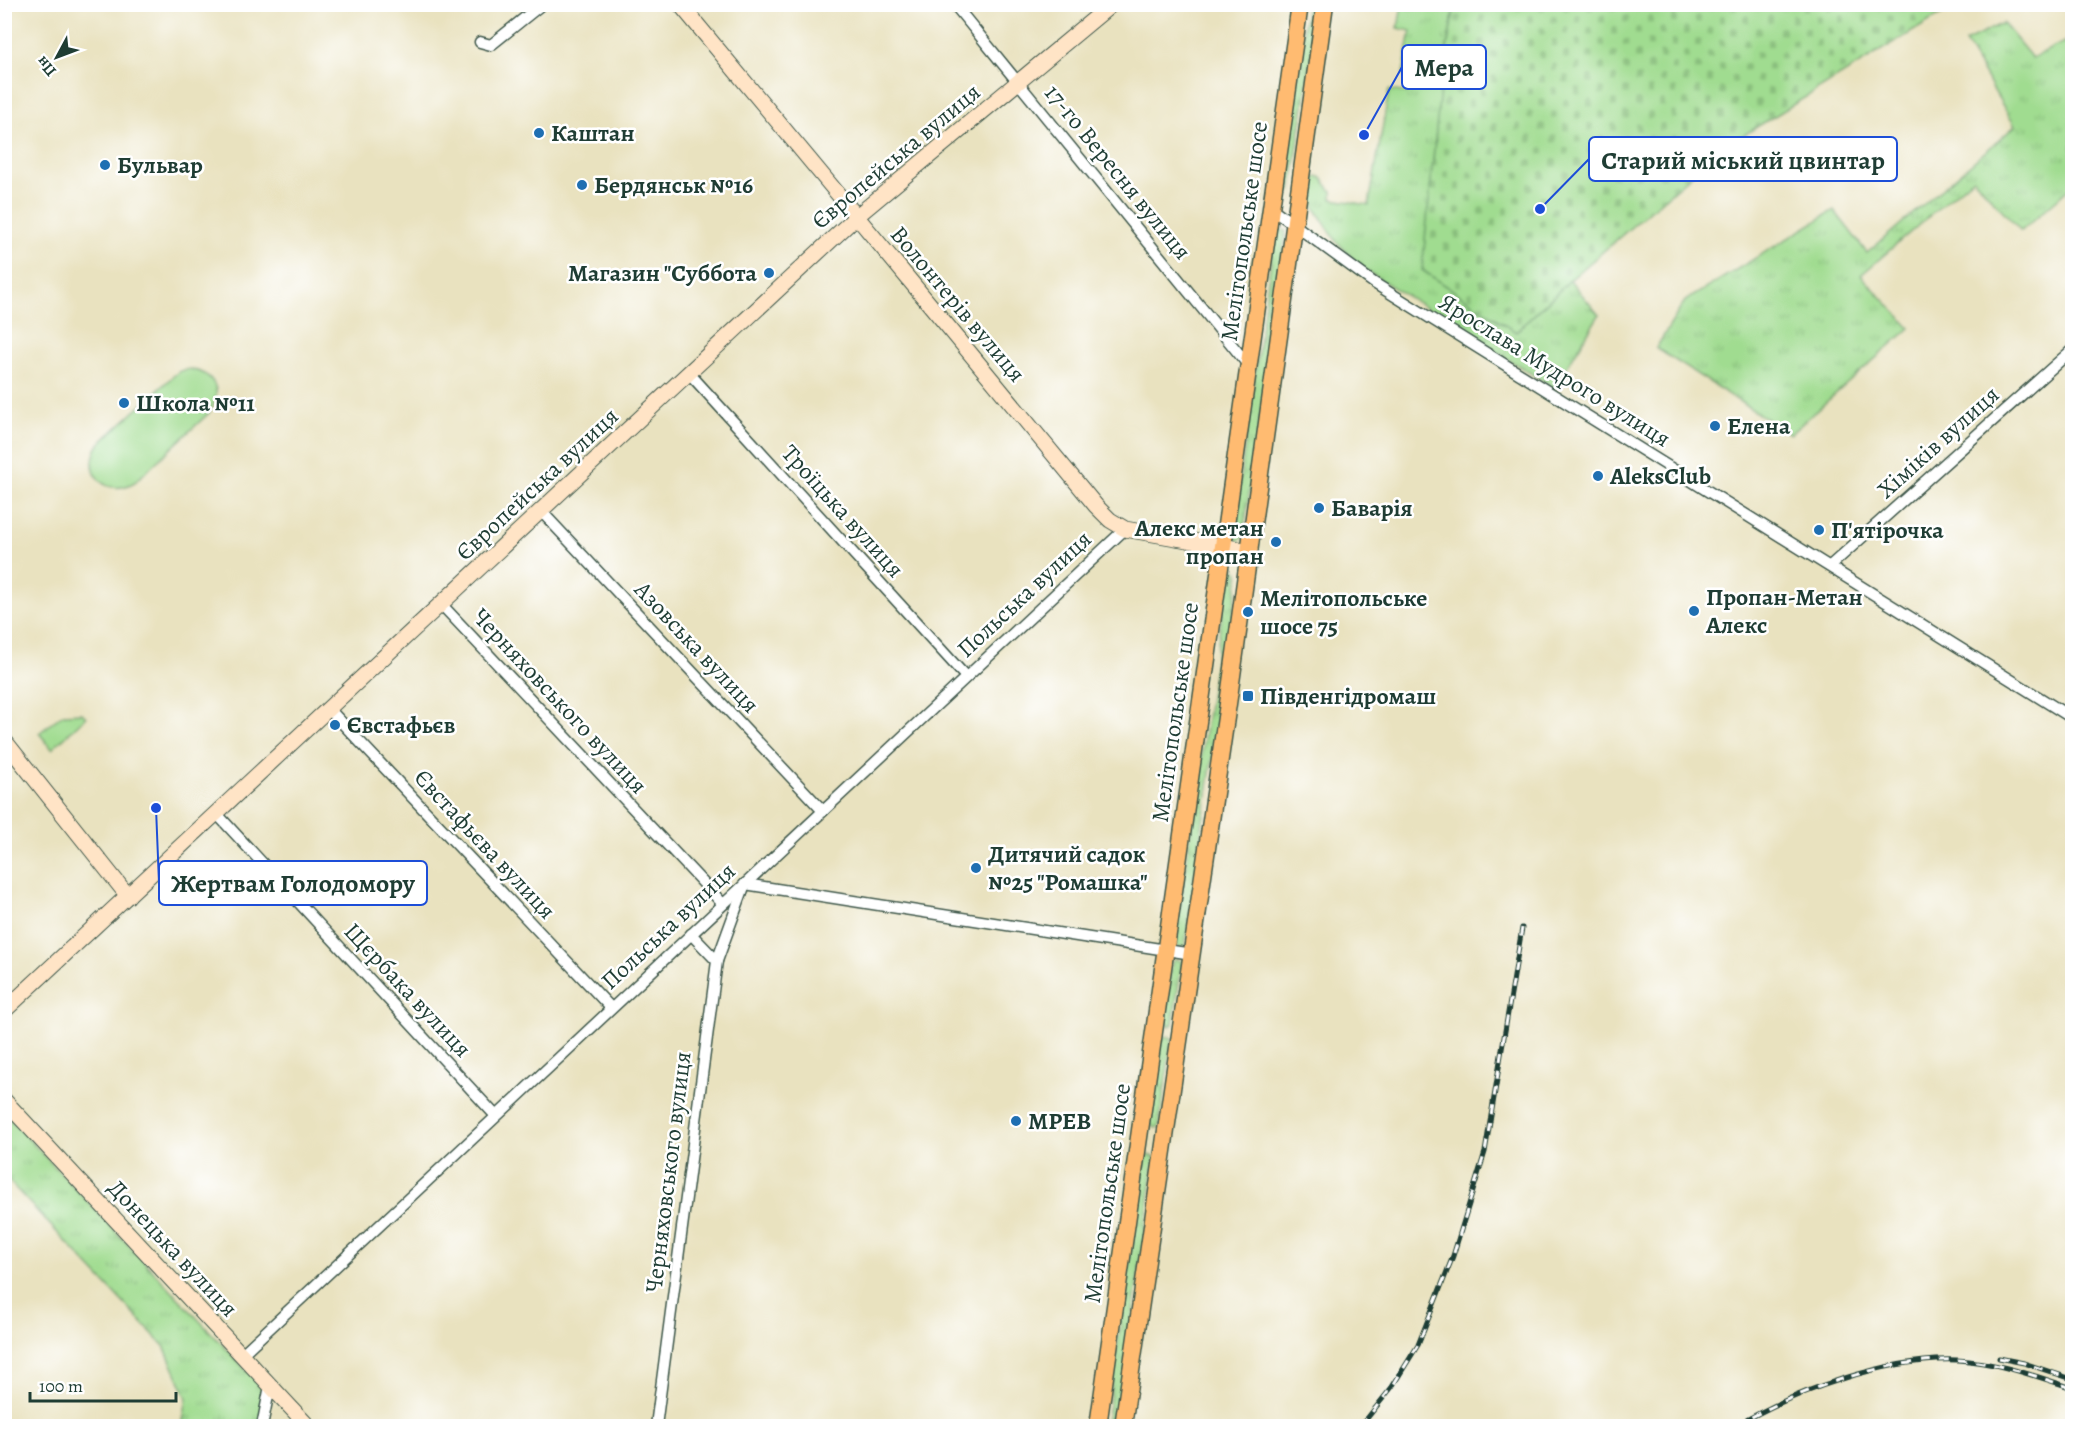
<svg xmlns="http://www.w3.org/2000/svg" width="2077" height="1431" viewBox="0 0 2077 1431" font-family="Alegreya,serif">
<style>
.grass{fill:url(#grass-tufts);stroke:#608c62;stroke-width:1.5}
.cemetery{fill:url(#cemetery-stones);stroke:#608c62;stroke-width:1.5}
.pitch{fill:#a0dc90;stroke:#608c62;stroke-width:1.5}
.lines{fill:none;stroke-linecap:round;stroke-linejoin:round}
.street-casing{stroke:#3d5649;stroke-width:13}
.secondary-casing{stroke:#3d5649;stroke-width:17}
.primary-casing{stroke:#3d5649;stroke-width:19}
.street{stroke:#fff;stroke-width:10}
.secondary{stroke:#ffe4c6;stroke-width:15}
.primary{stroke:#ffbb71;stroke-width:16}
.rail-casing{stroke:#1f3d34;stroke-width:5}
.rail{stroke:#fff;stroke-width:3;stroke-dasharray:9;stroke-linecap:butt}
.poi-dot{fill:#1f6fb2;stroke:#fff;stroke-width:2}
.labels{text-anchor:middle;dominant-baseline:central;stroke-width:5;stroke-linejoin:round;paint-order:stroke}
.poi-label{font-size:24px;font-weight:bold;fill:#1f3d34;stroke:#fff;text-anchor:start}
.street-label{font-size:24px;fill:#1f3d34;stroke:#fff}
.leader{fill:none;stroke:#1d4ed8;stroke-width:2}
.callout-dot{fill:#1d4ed8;stroke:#fff;stroke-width:2}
.callout{fill:#fff;stroke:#1d4ed8;stroke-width:2}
.callout-label{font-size:26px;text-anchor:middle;font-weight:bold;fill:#1f3d34}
</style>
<defs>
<pattern id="grass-tufts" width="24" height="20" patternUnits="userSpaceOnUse" patternTransform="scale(1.5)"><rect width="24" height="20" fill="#a0dc90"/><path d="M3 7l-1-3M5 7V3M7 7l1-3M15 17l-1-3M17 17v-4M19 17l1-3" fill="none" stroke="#89be7d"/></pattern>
<pattern id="cemetery-stones" width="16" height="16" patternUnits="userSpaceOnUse" patternTransform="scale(1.5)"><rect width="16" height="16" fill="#a0dc90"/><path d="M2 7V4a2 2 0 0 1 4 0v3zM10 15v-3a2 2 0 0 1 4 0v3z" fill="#89be7d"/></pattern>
</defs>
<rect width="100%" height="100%" fill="#fff"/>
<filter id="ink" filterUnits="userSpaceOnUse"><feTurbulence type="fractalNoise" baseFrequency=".0167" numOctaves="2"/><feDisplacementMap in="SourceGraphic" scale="12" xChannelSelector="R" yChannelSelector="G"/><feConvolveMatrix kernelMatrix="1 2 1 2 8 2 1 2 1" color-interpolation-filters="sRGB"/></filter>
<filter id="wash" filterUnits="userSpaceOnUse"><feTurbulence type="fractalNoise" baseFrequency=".008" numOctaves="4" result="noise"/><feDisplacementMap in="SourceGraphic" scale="24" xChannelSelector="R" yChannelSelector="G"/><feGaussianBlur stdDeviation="1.35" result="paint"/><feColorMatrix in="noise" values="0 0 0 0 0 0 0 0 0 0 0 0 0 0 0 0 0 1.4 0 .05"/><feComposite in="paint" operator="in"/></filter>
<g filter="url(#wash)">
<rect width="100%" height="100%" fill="#e9e2bf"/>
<g class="grass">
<path d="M1307 5H1319L1291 191 1287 193 1281 187Z"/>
<path d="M1402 5H1455L1441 80 1516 332 1570 280 1599 315 1554 388 1362 268 1337 242 1320 216 1312 203 1309 183 1317 177H1321L1332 191V199L1369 205 1389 90 1408 93 1411 77 1403 75 1411 31 1398 28Z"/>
<path d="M2003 23 2032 58 2072 38V186L2021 231 1973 178 1861 275 1910 328 1790 434 1656 348 1685 301 1834 210 1867 253 2015 126 1965 42Z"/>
<path d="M1279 229 1286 231 1243 537 1238 541 1232 536 1275 232Z"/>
<path d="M1234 568 1239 573 1185 946 1178 947 1175 942 1228 572Z"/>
<path d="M82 713 86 717 52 749 39 733 63 714Z"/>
<path d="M1175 959 1182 961 1173 1024 1169 1026 1164 1020 1172 962Z"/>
<path d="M1165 1036 1172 1038 1159 1127 1155 1128 1149 1123 1161 1039Z"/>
<path d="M4 1113 264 1389 267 1426H182L187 1398 164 1346 5 1177Z"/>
<path d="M1148 1155 1155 1157 1117 1426H1106L1144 1158Z"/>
</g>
<path class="cemetery" d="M1455 5V4L1956 5 1724 147 1570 280 1516 332 1422 270 1441 80Z"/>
<path class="pitch" d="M190 369C216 374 224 393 208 414L135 482C106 499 81 473 99 444L172 377 180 371Z"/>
</g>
<g filter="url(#ink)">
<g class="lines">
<defs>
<g id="street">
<path d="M954 4 1249 366"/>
<path d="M480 42 491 45 542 4"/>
<path d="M1270 207 1374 283 2072 718"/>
<path d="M689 373 966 677"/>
<path d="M541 511 823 811"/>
<path d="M1830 566 2072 350"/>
<path d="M441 604 723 904"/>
<path d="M329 709 611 1008"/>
<path d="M217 814 496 1116"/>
<path d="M717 961 745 884 1192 954"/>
<path d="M241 1355 1125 529"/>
<path d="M262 1426 270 1386"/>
<path d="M656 1426 717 961 691 934"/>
</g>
<g id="secondary">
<path d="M680 4 936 312 1096 506 1110 520 1125 529 1250 551"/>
<path d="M4 740 128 896"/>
<path d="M4 1011 857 216 1112 4"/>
<path d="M4 1100 308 1426"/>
</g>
<g id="primary">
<path d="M1098 1426 1300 4"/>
<path d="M1123 1426 1230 690 1325 4"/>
</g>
</defs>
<use href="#street" class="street-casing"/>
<use href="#secondary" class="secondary-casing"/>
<use href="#primary" class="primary-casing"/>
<use href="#street" class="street"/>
<use href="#secondary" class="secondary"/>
<use href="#primary" class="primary"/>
<defs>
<g id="rail">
<path d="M1999 1358 2024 1363 2072 1379"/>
<path d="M1361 1426 1392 1387 1418 1345 1453 1256 1485 1152 1522 928"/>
<path d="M1736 1426C1794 1391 1889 1357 1957 1360 1997 1362 2035 1376 2072 1388"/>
</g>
</defs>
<use href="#rail" class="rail-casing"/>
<use href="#rail" class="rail"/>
</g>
</g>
<g class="poi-dot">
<circle cx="539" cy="133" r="6"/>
<circle cx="105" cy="165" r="6"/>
<circle cx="582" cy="185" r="6"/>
<circle cx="769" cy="273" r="6"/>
<circle cx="124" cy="403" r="6"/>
<circle cx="1715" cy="426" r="6"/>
<circle cx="1598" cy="476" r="6"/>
<circle cx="1319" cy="508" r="6"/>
<circle cx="1819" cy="530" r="6"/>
<circle cx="1276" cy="542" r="6"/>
<circle cx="1694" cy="611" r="6"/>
<circle cx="1248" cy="612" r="6"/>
<rect x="1242" y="690" width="12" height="12" rx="3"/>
<circle cx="335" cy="725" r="6"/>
<circle cx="976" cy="868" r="6"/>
<circle cx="1016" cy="1121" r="6"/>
</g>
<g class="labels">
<g class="poi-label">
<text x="551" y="133">Каштан</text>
<text x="117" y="165">Бульвар</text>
<text x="594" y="185">Бердянськ №16</text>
<text x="757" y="273" text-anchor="end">Магазин "Суббота</text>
<text x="136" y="403">Школа №11</text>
<text x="1727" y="426">Елена</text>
<text x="1610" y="476">AleksClub</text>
<text x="1331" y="508">Баварія</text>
<text x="1264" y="528" text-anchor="end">Алекс метан<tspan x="1264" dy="28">пропан</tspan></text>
<text x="1831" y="530">П'ятірочка</text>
<text x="1706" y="597">Пропан-Метан<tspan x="1706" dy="28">Алекс</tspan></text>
<text x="1260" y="598">Мелітопольське<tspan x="1260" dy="28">шосе 75</tspan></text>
<text x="1260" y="696">Південгідромаш</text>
<text x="347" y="725">Євстафьєв</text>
<text x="988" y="854">Дитячий садок<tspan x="988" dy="28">№25 "Ромашка"</tspan></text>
<text x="1028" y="1121">МРЕВ</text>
</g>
<g class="street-label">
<text transform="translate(896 156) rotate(-40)">Європейська вулиця</text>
<text transform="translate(1118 172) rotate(51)">17-го Вересня вулиця</text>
<text transform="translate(1244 231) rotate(-82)">Мелітопольське шосе</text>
<text transform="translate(958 304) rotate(50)">Волонтерів вулиця</text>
<text transform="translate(1555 370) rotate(32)">Ярослава Мудрого вулиця</text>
<text transform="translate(1938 442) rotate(-42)">Хіміків вулиця</text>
<text transform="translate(537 484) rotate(-43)">Європейська вулиця</text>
<text transform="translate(843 511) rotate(48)">Троїцька вулиця</text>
<text transform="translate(1024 594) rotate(-43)">Польська вулиця</text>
<text transform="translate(697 647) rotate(47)">Азовська вулиця</text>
<text transform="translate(560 701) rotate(47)">Черняховського вулиця</text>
<text transform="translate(1175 712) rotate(-82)">Мелітопольське шосе</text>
<text transform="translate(485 844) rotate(47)">Євстафьєва вулиця</text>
<text transform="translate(668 926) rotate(-43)">Польська вулиця</text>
<text transform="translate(408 990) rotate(47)">Щєрбака вулиця</text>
<text transform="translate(668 1172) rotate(-83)">Черняховського вулиця</text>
<text transform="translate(1107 1193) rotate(-82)">Мелітопольське шосе</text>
<text transform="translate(173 1248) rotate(47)">Донецька вулиця</text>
</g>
</g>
<path class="leader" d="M1364 135L1402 67M1540 209L1589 159M156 808L159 883"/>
<g class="callout-dot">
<circle cx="1364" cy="135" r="6"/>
<circle cx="1540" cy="209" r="6"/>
<circle cx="156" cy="808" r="6"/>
</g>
<g class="callout">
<rect x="1402" y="45" width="84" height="44" rx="6"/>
<rect x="1589" y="137" width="308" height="44" rx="6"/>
<rect x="159" y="861" width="268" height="44" rx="6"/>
</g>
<g class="callout-label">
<text x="1444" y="76">Мера</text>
<text x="1743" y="169">Старий міський цвинтар</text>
<text x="293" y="892">Жертвам Голодомору</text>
</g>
<rect width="2077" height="1431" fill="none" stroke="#fff" stroke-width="24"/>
<g transform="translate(57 57) rotate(229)" stroke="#ffffff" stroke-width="4.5" paint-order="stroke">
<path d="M0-4.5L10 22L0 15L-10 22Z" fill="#1f3d34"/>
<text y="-9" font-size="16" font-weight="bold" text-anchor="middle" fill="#1f3d34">Пн</text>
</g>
<path d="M30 1392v9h146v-9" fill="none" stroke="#1f3d34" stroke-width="3"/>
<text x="39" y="1392" font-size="18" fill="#1f3d34" stroke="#ffffff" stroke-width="4.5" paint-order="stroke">100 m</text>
</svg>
